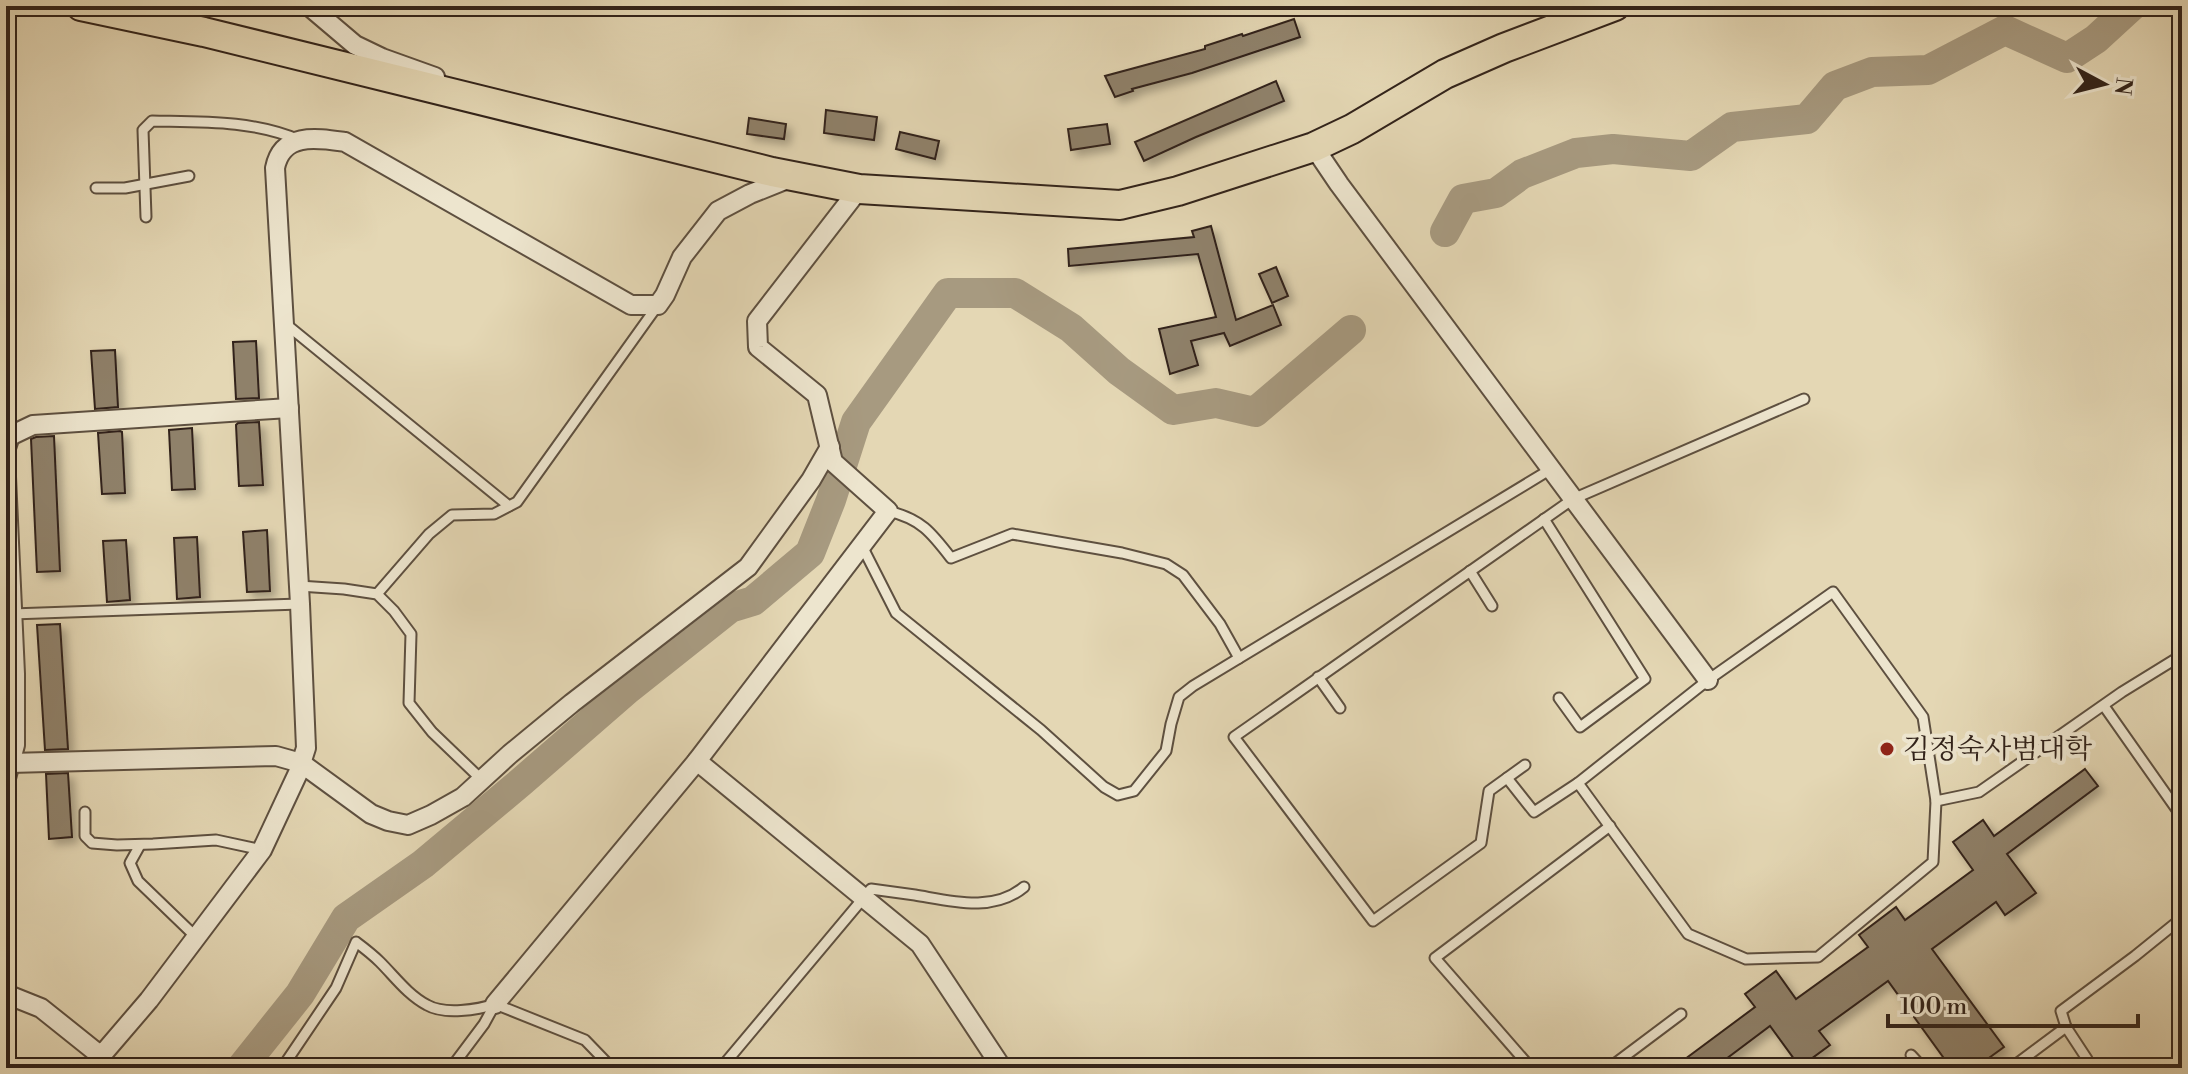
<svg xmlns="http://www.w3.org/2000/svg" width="2188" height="1074" viewBox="0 0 2188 1074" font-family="'Libre Bodoni','Noto Serif KR',serif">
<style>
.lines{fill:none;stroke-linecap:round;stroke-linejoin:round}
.river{stroke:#a79a80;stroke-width:30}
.building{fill:#8f816a;stroke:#32231a;stroke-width:2;filter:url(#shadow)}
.lane-casing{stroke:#5e5040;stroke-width:13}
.street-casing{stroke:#5e5040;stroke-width:22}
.primary-casing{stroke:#32231a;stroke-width:32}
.lane{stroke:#ede5ce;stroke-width:9}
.street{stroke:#ede5ce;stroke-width:18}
.primary{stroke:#e4d7b4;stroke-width:28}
.poi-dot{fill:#8f2418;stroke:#ede5ce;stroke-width:3}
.labels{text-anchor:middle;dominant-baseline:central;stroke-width:8;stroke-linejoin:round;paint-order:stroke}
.poi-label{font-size:28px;fill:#32231a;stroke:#ede5ce;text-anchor:start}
</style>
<defs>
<filter id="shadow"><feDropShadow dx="5.5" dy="5.5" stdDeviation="4" flood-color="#0004"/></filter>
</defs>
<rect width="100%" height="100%" fill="#e4d7b4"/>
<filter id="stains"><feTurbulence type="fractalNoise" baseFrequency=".0025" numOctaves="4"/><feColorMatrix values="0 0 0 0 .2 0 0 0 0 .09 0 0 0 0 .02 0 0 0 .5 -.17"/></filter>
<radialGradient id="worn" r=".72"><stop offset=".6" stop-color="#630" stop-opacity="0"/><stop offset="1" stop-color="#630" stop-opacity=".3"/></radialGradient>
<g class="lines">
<g class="river">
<path d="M1445 232 1463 199 1496 193 1522 174 1576 153 1613 149 1691 156 1732 127 1807 119 1835 86 1872 72 1928 70 2005 30 2067 58 2096 39 2132 6"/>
<path d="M241 1068 300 994 346 918 423 864 521 782 628 689 730 608 753 601 810 553 831 500 856 422 948 293H1015L1071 328 1119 371 1173 410 1216 403 1255 412 1351 330"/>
</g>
</g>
<g class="building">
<path d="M1294 19 1300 37 1192 73 1132 89 1133 91 1115 97 1105 76 1205 49V46L1242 34 1243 36Z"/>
<path d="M1276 81 1284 101 1196 137 1144 161 1135 142Z"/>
<path d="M826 110 877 117 874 140 824 133Z"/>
<path d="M749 118 786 124 784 139 747 134Z"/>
<path d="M1107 124 1110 144 1071 150 1068 129Z"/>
<path d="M900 132 939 141 935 159 896 149Z"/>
<path d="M1211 226 1236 320 1273 305 1281 325 1230 346 1224 333 1191 341 1198 365 1170 374 1159 329 1216 317 1198 254 1069 266 1068 249 1194 237 1192 231Z"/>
<path d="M1276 267 1288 296 1272 303 1259 274Z"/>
<path d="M256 341 259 398 236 399 233 342Z"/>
<path d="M115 350 118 407 95 409 91 351Z"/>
<path d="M259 422 263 485 239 486 236 425 238 423Z"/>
<path d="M192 428 195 489 172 490 169 430Z"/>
<path d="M120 431 122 432 125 493 102 494 98 433Z"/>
<path d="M54 436 60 571 37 572 31 439 36 437Z"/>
<path d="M267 530 270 591 247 592 243 532Z"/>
<path d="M197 537 200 597 177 599 174 538Z"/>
<path d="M126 540 130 600 107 602 103 541Z"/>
<path d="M60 624 68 749 45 750 37 625Z"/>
<path d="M2085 769 2098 786 2007 854 2036 893 2005 915 1996 902 1932 949 2004 1047 1975 1068H1951L1888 981 1819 1031 1830 1045 1800 1067 1770 1026 1714 1068H1673L1755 1007 1745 994 1776 971 1796 999 1868 947 1859 935 1896 907 1905 920 1973 870 1953 842 1983 820 1994 836Z"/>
<path d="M68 773 72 837 49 839 46 774Z"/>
</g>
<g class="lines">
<defs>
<g id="lane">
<path d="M96 188H125L189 176"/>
<path d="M146 217 143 130 152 121C201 122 253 120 299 140"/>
<path d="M287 325 509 506"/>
<path d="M888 511C921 519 931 532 951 558L1012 534 1122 553 1166 564 1183 575 1220 624 1239 658"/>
<path d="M1544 519 1645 679 1580 727 1559 698"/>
<path d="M862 546 896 613 1041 730 1104 787 1118 795 1134 791 1166 751 1171 724 1179 697 1193 686 1551 469"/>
<path d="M1470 571 1492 606"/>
<path d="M299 586 344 589 377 594 394 611 411 634 409 703 432 732 482 780"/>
<path d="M1833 592 1923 717 1936 801 1933 862 1818 957 1746 959 1688 934 1578 783 1708 680Z"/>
<path d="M377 594 429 534 452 515 494 514 517 502 658 305"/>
<path d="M12 614 300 604"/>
<path d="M1318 677 1340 708"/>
<path d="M2104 706 2182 817"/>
<path d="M1525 765 1489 791 1481 843 1373 921 1234 737 1573 499 1804 399"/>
<path d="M1507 778 1534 812 1578 783"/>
<path d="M1936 801 1979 792 2122 692 2182 655"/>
<path d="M85 812V836L92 843 117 845 153 844 216 840 262 850"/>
<path d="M140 845 130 863 138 881 196 937"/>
<path d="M1911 1055 1923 1068"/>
<path d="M282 1068 336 988 356 942C364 948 373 955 380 962 395 977 408 995 427 1005 444 1015 478 1010 495 1004L585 1040 612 1068"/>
<path d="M451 1068 484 1024 495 1004"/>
<path d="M721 1068 871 889C886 891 901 893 915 895 951 901 993 913 1024 887"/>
<path d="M1531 1068 1435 958 1610 826"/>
<path d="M1609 1068 1681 1014"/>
<path d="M2011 1068 2066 1027"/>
<path d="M2073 1068 2087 1059 2066 1027 2061 1011 2135 956 2182 918"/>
</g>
<g id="street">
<path d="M309 6 355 45 382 58 435 77"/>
<path d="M1314 147 1339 184 1708 680"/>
<path d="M6 448 10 436 33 425 289 408"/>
<path d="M6 477 15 674V745L6 778"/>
<path d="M697 761 920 944 1002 1068"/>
<path d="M10 763 276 756 301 763 371 814 388 821 408 825 431 815 463 797 510 754 572 703 748 567 811 480 830 447"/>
<path d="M6 994 41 1008 101 1056 149 1000 262 850 298 773 306 748 300 604 275 168C282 132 317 138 345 142L631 305H658L665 295 682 257 718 211 750 194 790 178"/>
<path d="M495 1004 697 761 888 511 833 462 817 395 758 347 757 321 859 189"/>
</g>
<path id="primary" d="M81 6 204 32 772 172 859 189 1120 205 1178 191 1314 147 1352 129 1445 74 1504 48 1615 6"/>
</defs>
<use href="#lane" class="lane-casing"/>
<use href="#street" class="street-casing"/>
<use href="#primary" class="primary-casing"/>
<use href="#lane" class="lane"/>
<use href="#street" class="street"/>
<use href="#primary" class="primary"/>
</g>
<circle class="poi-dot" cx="1887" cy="749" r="8"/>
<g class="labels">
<g class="poi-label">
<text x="1903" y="749">김정숙사범대학</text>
</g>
</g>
<rect width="2188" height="1074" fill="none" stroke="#e4d7b4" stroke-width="32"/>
<rect x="8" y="8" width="2172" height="1058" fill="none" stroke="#32231a" stroke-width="4"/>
<rect x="16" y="16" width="2156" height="1042" fill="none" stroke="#32231a" stroke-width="2"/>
<g transform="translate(2104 84) rotate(97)" stroke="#ede5ce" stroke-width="6" paint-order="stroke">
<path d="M0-6L14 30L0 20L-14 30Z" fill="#32231a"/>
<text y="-12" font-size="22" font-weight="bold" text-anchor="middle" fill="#32231a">N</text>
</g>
<path d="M1888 1014v12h250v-12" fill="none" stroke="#32231a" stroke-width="4"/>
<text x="1900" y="1014" font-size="24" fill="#32231a" stroke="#ede5ce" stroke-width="6" paint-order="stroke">100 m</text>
<rect width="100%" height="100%" filter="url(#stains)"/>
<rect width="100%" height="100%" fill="url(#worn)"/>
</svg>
